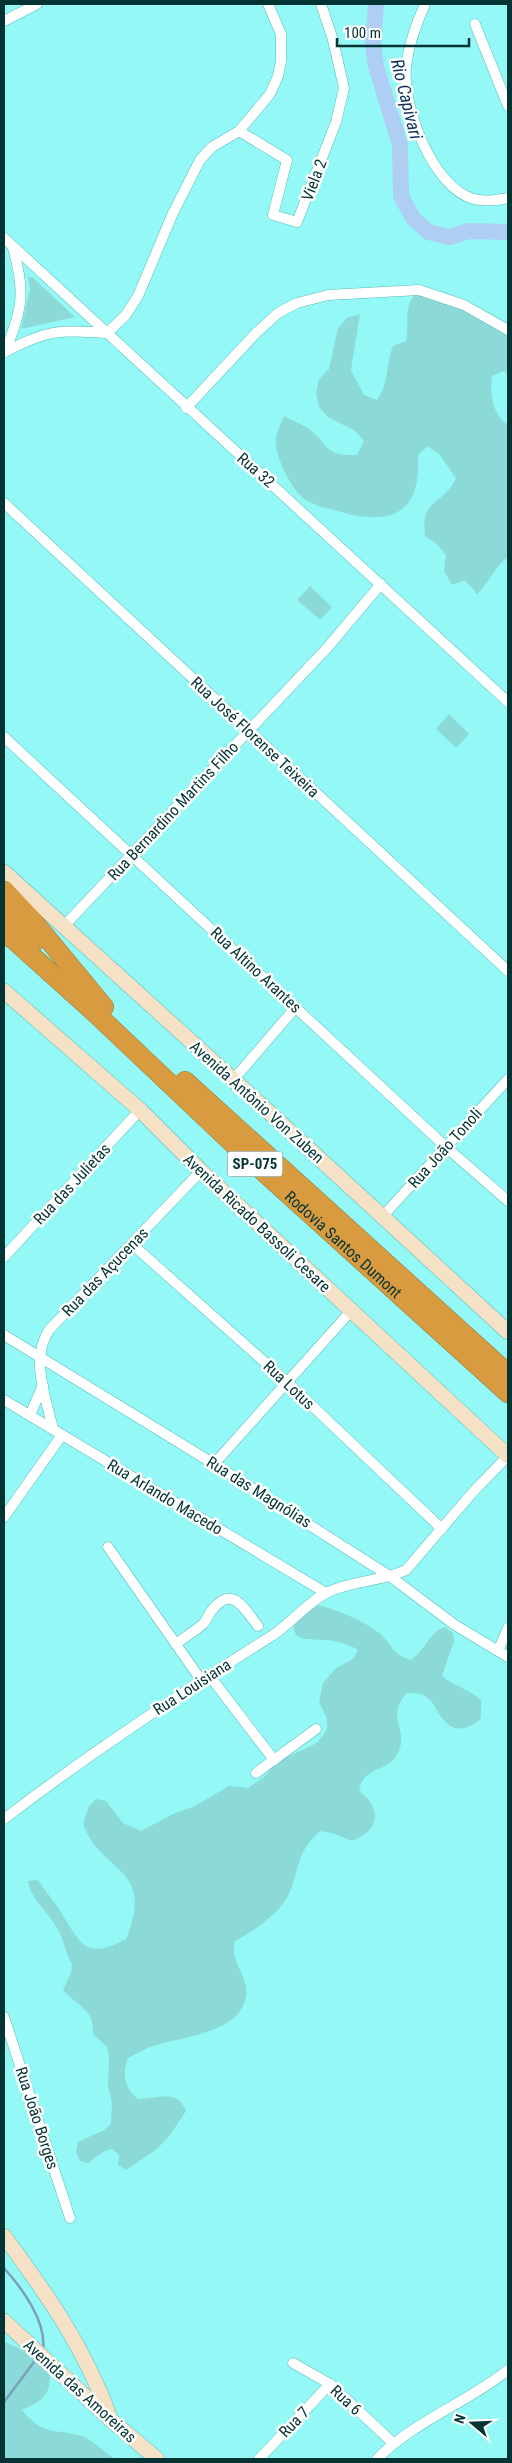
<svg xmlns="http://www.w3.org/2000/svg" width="512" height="2463" viewBox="0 0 512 2463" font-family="'Roboto Condensed',sans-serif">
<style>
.green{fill:#8bdad8}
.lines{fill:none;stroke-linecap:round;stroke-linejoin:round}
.stream{stroke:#7ba0ba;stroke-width:2.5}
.river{stroke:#aecef4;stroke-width:16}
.street-casing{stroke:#55bcba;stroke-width:11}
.secondary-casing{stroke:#55bcba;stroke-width:16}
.highway-casing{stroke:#8e773b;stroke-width:20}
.street{stroke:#fff;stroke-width:10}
.secondary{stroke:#f4e1c6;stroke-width:15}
.highway{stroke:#d99b40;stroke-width:19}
.labels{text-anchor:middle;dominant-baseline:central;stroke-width:5;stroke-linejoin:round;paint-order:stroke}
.shield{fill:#fff;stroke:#4f7070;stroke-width:1}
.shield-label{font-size:15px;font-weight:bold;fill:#043333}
.street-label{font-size:16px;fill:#043333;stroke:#fff}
.water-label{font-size:18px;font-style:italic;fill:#0e325a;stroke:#fff}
</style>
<rect width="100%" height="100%" fill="#94f9f6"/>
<g class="green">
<path d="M28 277H32L75 317 21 329 30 289Z"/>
<path d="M418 290 508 325V374L504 371 492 376C490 394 492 414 508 425V557C494 567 490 582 477 594L465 580 452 585 444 571 446 555 437 544 425 536C420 498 442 507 456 478L439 454 427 446 418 455C421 508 398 525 348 514 335 510 316 507 304 499 292 490 273 454 276 438 277 431 281 423 284 416 292 420 302 424 309 429 331 446 323 456 357 455L364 441 355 431 328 417 319 407 316 393 319 379 329 369 338 328 347 318 360 314 351 370 364 395 377 400C390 381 385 366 393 346L406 341C410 320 402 308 418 290Z"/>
<path d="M310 586 332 607 320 620 297 600Z"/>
<path d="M449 714 469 734 456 748 436 729Z"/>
<path d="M318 1605C337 1610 363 1620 379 1633 392 1644 392 1654 410 1660 425 1652 428 1633 445 1627L453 1633 454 1641 442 1676C454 1686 469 1689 481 1700V1718C474 1726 459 1733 449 1725 431 1711 438 1692 407 1693 384 1718 411 1730 397 1755 387 1773 365 1765 359 1790 363 1795 370 1800 372 1805 381 1823 368 1835 352 1841L332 1833 320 1831C297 1853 301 1861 291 1889 283 1912 255 1930 235 1941 229 1962 249 1975 246 1996 241 2033 181 2037 153 2046 144 2049 136 2054 128 2058 122 2074 124 2088 138 2099 157 2100 176 2087 186 2111L170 2135 157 2149 126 2170 118 2165 119 2155 112 2149 103 2152 88 2163 80 2161 76 2152 78 2142 104 2130 111 2124 112 2104 108 2086 109 2057 107 2047 93 2034C94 2008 79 2008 63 1990L71 1973 72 1964C65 1952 64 1939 57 1928 48 1912 30 1898 28 1881L38 1880C45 1891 54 1901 61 1912 80 1943 85 1961 126 1939 156 1865 101 1875 83 1824L89 1806 96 1799 106 1801 123 1823 141 1831 175 1813 193 1807 229 1786 248 1788 264 1777 278 1761 315 1744 322 1737 327 1729V1719L319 1702 323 1683 336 1668 353 1659 358 1650C348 1644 335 1640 323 1640 312 1639 306 1641 296 1635L293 1627 299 1613Z"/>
<path d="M5 2342 25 2351 49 2369C53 2393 43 2401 22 2410 44 2437 54 2428 82 2436 88 2437 108 2454 114 2459H4Z"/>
</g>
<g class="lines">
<g class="stream">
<path d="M4 2268C22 2288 47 2322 43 2350"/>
<path d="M4 2402 37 2358"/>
</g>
<path class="river" d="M376 4 373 44 376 66 400 145 401 196 413 218 428 232 450 237 469 231 508 232"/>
<defs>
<g id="street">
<path d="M425 4C416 24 409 44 406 66 402 105 432 188 474 199 486 202 497 200 508 198"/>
<path d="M4 21 37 4"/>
<path d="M475 24 508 106"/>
<path d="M239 131 287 160 273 215 297 222 336 122 344 88 333 40 321 4"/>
<path d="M4 238 508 702"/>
<path d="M13 248C26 294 22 308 5 352 48 329 59 330 107 333L125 316 138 296 173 213 200 160 212 147 239 131 270 94 278 76 281 61V34L268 4"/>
<path d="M186 408 257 332 278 313 297 303 328 295 419 290 464 305 508 330"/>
<path d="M4 503 508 971"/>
<path d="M4 737 446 1147 508 1201"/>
<path d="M64 926 327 648 381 584"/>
<path d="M233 1080 296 1007"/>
<path d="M382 1217 508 1079"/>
<path d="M133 1245 287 1382 442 1529"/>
<path d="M4 1257 140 1110"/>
<path d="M4 1335 214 1464 391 1577 455 1625 508 1657"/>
<path d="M4 1400 326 1593"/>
<path d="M30 1415 43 1385"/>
<path d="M53 1429C46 1398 30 1359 49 1330L201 1171"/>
<path d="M214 1464 351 1311"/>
<path d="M4 1517 62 1435"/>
<path d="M108 1547 201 1680"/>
<path d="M176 1644C184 1637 196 1631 204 1623 207 1619 209 1614 212 1610 233 1584 244 1609 258 1626"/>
<path d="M499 1649 508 1628"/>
<path d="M209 1675 274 1760"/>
<path d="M256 1773 316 1729"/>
<path d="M4 1819C90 1753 181 1693 273 1635 291 1623 307 1603 326 1593 352 1580 381 1582 406 1570L473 1492 508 1456"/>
<path d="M4 2017 70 2218"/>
<path d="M293 2363 330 2384 393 2443"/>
<path d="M259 2459 330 2384"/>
<path d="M377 2459C414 2421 467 2403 508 2370"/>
</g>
<g id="secondary">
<path d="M4 872 259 1103 508 1332"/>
<path d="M4 991 140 1110 201 1171 508 1456"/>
<path d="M4 2236C49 2297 85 2348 111 2420"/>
<path d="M4 2321 111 2420 157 2459"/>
</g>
<g id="highway">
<path d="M4 890 33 921 104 1007"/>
<path d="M4 913 34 942"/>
<path id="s1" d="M4 931 92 1010 244 1154 508 1393"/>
<path d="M185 1081 508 1374"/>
</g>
</defs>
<use href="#street" class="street-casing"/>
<use href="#secondary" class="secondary-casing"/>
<use href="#highway" class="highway-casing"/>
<use href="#street" class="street"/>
<use href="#secondary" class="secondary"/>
<use href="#highway" class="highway"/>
</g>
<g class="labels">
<rect class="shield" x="227.5" y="1151.5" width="55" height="25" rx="4"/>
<g class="shield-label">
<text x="255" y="1164">SP-075</text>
</g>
<g class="street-label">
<text transform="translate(314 180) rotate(-69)">Viela 2</text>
<text transform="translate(256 470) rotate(41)">Rua 32</text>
<text transform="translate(255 737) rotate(43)">Rua José Florense Teixeira</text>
<text transform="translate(173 811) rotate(-47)">Rua Bernardino Martins Filho</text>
<text transform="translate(256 970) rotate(43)">Rua Altino Arantes</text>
<text transform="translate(257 1102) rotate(42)">Avenida Antônio Von Zuben</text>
<text transform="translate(445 1148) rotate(-48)">Rua João Tonoli</text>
<text transform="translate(72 1184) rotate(-47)">Rua das Julietas</text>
<text transform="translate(257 1223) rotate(43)">Avenida Ricado Bassoli Cesare</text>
<text stroke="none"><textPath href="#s1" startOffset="462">Rodovia Santos Dumont</textPath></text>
<text transform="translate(105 1272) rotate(-46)">Rua das Açucenas</text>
<text transform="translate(289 1385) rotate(43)">Rua Lotus</text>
<text transform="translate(259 1492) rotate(32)">Rua das Magnólias</text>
<text transform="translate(165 1497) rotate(31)">Rua Arlando Macedo</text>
<text transform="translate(192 1687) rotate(-33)">Rua Louisiana</text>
<text transform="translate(37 2118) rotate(72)">Rua João Borges</text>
<text transform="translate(80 2391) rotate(42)">Avenida das Amoreiras</text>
<text transform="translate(346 2400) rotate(43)">Rua 6</text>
<text transform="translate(294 2422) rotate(-46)">Rua 7</text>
</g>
<g class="water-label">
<text transform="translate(407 99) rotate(76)">Rio Capivari</text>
</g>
</g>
<rect width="512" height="2463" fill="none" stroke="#043333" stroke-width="10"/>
<g transform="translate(472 2423) rotate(289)" stroke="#ffffff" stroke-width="4" paint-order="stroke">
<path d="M0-4L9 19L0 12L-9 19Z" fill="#043333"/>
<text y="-8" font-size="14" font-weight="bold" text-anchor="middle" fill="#043333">N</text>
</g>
<path d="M337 38v8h132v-8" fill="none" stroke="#043333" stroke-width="2.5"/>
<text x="344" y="38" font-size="15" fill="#043333" stroke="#ffffff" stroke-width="4" paint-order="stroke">100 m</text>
</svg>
